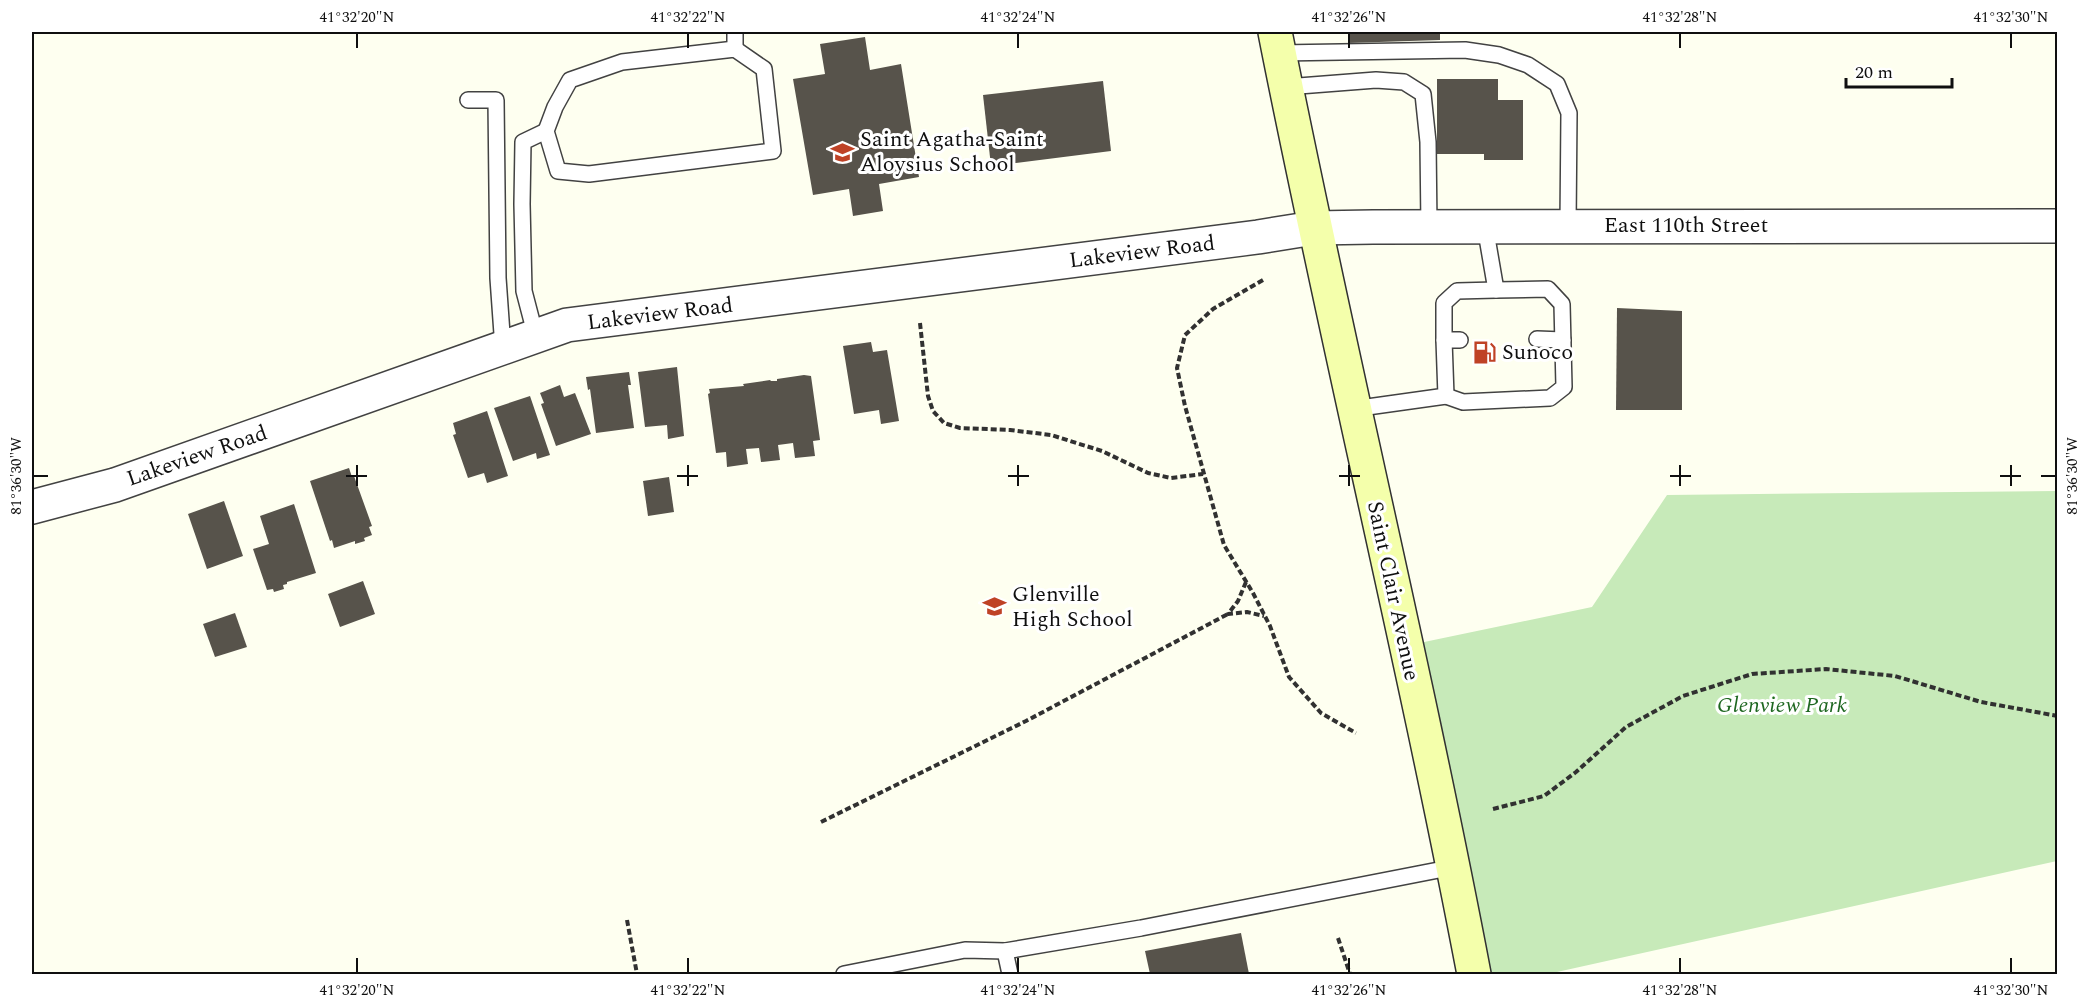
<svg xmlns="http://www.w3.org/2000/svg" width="2089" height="1006" viewBox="0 0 2089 1006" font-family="Spectral,serif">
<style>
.green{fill:#c7eab9}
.building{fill:#57534b}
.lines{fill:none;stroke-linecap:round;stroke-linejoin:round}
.service-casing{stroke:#424242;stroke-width:18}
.tertiary-casing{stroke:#424242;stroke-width:36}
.secondary-casing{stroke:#313131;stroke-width:36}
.path{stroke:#313131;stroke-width:4;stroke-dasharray:6 3;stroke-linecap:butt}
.service{stroke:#fff;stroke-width:15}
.tertiary{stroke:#fff;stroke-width:33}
.secondary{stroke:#f4ffab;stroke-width:33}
.ticks{fill:none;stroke:#0f0f0f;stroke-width:2}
.labels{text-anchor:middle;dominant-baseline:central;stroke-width:6;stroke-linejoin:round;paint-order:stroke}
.poi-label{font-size:22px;fill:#0f0f0f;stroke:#fff;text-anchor:start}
.street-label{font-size:22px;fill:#0f0f0f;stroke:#fff}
.park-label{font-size:22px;font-style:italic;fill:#1e6720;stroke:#fff}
.neatline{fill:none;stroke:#0f0f0f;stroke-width:2}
.ticks-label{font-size:15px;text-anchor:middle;fill:#0f0f0f}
</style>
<rect width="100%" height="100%" fill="#fefff0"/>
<path class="green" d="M2057 491V861L1548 974H1474L1405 646 1592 607 1667 495Z"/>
<g class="building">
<path d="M1348 32H1440V40L1348 43Z"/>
<path d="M865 37 870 70 901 64 919 177 879 184 883 211 853 216 849 189 813 195 793 79 825 74 820 44Z"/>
<path d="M1437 79H1498V100H1523V160H1484V154H1437Z"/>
<path d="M1103 81 1111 151 991 166 983 95Z"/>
<path d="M1617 308 1682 311V410H1616Z"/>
<path d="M871 342 873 352 887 350 899 421 881 424 879 410 854 414 843 346Z"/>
<path d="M677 367 684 436 668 439 667 425 645 427 638 372Z"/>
<path d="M629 372 631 385H628L634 428 596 433 590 389 588 390 586 377Z"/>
<path d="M804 375 811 376 820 440 813 441 815 456 795 458 793 443 778 445 780 460 761 462 759 448 746 449 748 464 727 467 726 452 716 453 708 394 710 393 709 389 744 386 743 384 770 380 771 381H777V379Z"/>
<path d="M560 385 564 397 575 393 591 434 556 446 541 404 544 403 540 393Z"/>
<path d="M530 396 550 455 537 459 536 453 513 461 494 408Z"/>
<path d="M487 411 508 476 487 483 484 473 468 478 453 435 456 434 453 423Z"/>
<path d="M349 468 352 477 354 476 372 526 369 527 372 535 364 538 365 541 355 544V541L334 548 332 540 330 541 310 481Z"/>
<path d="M669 477 674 512 648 516 643 481Z"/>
<path d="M224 501 243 556 207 569 188 514Z"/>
<path d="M294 504 316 573 287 582V584L283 585 284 589 274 592 273 589 267 590 253 549 269 544 260 516Z"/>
<path d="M363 581 375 614 340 627 328 594Z"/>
<path d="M235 613 247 647 215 657 203 624Z"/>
<path d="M1241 933 1249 974H1150L1145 951Z"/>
</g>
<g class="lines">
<defs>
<g id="service">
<path d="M735 32V49"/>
<path d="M735 49 764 69 773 151 589 174 558 171 546 131 555 107 570 80 622 62Z"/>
<path d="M1279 53 1465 50 1499 55 1528 65 1557 84 1569 113 1568 225"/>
<path d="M1286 87 1376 80 1404 82 1423 94 1428 142 1429 227"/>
<path d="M468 100H496L498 278 503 348"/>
<path d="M536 337 524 291 522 204 523 142 546 131"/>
<path d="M1537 339 1563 340"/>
<path d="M1444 340V303L1457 291 1496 290"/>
<path d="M1446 396 1463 402 1550 398 1564 387 1562 304 1548 289 1496 290 1485 226"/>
<path d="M1353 409 1446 396 1444 340H1460"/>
<path d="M1005 951 1010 974"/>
<path d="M844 974 965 950 1005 951 1141 928 1454 867"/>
</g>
<path id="tertiary" d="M32 507 115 485 567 325 1258 237 1314 228 1373 227 2058 226"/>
<path id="secondary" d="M1275 32C1337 347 1414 659 1474 974"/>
</defs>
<use href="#service" class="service-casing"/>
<use href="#tertiary" class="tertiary-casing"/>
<use href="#secondary" class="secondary-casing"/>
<g class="path">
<path d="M1263 280 1213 309 1185 335 1177 368 1185 406 1224 545 1253 593 1270 626 1289 677 1321 713 1356 733"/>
<path d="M920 323 928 396 933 411 944 423 960 428 1010 430 1051 435 1102 451 1148 473 1171 478 1203 474"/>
<path d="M1246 582 1238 601 1228 614 1247 612 1264 616"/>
<path d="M1493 809 1544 796 1576 772 1626 727 1683 696 1752 674 1826 669 1895 676 1981 702 2058 716"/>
<path d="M821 822 1026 721 1228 614"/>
<path d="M627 920 637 974"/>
<path d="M1338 938 1350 974"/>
</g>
<use href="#service" class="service"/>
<use href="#tertiary" class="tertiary"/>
<use href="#secondary" class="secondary"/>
</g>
<path class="ticks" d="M357 33V48M688 33V48M1018 33V48M1349 33V48M1680 33V48M2011 33V48M357 465V486M688 465V486M1018 465V486M1349 465V486M1680 465V486M2011 465V486M33 476H48M346 476H367M677 476H698M1008 476H1029M1339 476H1360M1670 476H1691M2000 476H2021M2041 476H2056M357 958V973M688 958V973M1018 958V973M1349 958V973M1680 958V973M2011 958V973"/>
<defs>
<symbol id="school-bare" viewBox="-9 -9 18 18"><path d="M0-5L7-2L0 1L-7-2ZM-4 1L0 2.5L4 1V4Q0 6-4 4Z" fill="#bf4226" stroke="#fff" stroke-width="2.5" paint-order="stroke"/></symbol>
<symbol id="fuel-bare" viewBox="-9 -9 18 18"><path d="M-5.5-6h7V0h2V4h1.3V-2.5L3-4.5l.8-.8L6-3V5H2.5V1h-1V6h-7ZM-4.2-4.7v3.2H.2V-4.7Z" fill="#bf4226" stroke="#fff" stroke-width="2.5" paint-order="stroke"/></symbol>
</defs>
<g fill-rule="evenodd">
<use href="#school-bare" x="826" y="136" width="33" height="33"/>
<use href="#fuel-bare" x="1468" y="336" width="33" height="33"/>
<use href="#school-bare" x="978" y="590" width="33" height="33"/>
</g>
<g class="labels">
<g class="poi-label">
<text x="860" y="139">Saint Agatha-Saint<tspan x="860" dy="25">Aloysius School</tspan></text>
<text x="1502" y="352">Sunoco</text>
<text x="1012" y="594">Glenville<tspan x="1012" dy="25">High School</tspan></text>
</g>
<g class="street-label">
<text x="1686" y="225">East 110th Street</text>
<text transform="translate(1142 252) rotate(-7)">Lakeview Road</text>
<text transform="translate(660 314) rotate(-7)">Lakeview Road</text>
<text transform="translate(197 456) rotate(-19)">Lakeview Road</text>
<text transform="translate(1393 591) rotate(78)">Saint Clair Avenue</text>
</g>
<g class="park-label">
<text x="1782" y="705">Glenview Park</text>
</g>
</g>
<rect width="2089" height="1006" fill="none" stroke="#ffffff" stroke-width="66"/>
<path d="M1846 78v9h106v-9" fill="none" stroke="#0f0f0f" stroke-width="3"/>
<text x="1855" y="78" font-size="18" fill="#0f0f0f" stroke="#ffffff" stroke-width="4.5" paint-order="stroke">20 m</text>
<rect x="33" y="33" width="2023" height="940" class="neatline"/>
<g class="ticks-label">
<text x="357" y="22">41°32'20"N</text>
<text x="688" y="22">41°32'22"N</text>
<text x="1018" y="22">41°32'24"N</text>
<text x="1349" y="22">41°32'26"N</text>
<text x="1680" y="22">41°32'28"N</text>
<text x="2011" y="22">41°32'30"N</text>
<text transform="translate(2072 476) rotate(-90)" y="5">81°36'30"W</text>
<text transform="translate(16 476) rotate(-90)" y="5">81°36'30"W</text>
<text x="357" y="995">41°32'20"N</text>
<text x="688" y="995">41°32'22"N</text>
<text x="1018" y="995">41°32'24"N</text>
<text x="1349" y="995">41°32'26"N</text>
<text x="1680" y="995">41°32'28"N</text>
<text x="2011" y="995">41°32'30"N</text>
</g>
</svg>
